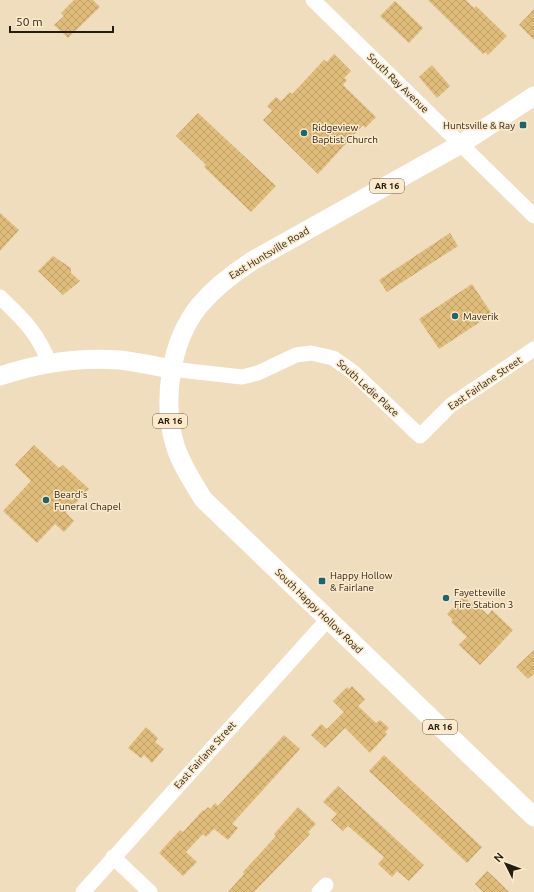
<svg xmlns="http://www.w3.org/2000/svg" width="534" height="892" viewBox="0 0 534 892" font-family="Ubuntu,sans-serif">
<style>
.building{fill:url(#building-cross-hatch)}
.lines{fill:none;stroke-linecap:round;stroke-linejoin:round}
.minor{stroke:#fff;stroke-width:15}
.major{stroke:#fff;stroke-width:19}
.poi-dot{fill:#19666e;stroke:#fceacb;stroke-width:1.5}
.labels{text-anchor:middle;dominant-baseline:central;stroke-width:3;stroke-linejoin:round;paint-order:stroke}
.shield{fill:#fceacb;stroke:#645a49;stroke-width:1}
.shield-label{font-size:9px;font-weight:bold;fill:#231c11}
.street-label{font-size:10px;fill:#231c11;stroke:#fceacb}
.poi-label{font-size:10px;fill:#231c11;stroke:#fceacb;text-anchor:start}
</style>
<defs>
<pattern id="building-cross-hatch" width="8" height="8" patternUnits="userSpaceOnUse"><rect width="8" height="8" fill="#e0bc7b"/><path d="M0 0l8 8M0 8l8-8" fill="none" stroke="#c0a169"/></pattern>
</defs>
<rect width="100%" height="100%" fill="#efddbe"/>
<g class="building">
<path d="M74 0H93L100 7 68 38 54 25 64 16 61 13Z"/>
<path d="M428 0H466L474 8 476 6 507 36 488 55 485 52 483 54Z"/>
<path d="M395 1 423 28 409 43 380 16Z"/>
<path d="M534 9V40L519 25Z"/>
<path d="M334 54 351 71 344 78 347 80 343 85 376 117 365 128 363 125 318 174 263 120 272 111 267 106 276 97 281 101 290 92 292 94 324 60 327 62Z"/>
<path d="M432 65 450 86 437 98 419 77Z"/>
<path d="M198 113 276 186 251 212 204 167 206 165 176 136Z"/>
<path d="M0 213 19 230 0 251Z"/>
<path d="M450 233 458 246 387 292 379 280Z"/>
<path d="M53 256 71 268V273L80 281 63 295 38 271Z"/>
<path d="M472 284 492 314 439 349 419 319Z"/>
<path d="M34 445 59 468 63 465 89 489 66 513 74 521 64 532 55 524 37 543 3 511 31 481 15 465Z"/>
<path d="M464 596 471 603 473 601 488 615 492 610 513 630 480 665 459 645 467 637 451 622 453 620 447 614Z"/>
<path d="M534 650V674L528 679 516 667Z"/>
<path d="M352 686 365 699 358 706 376 723 380 720 389 728 385 732 387 734 370 753 345 728 325 748 311 735 321 724 327 729 344 712 333 701 347 687 349 689Z"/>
<path d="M146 727 158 738 155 742 164 749 152 763 144 755 141 758 128 748Z"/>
<path d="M284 735 300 749 232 824 238 828 228 840 214 829 206 837 203 834 186 852 197 862 183 876 159 853 180 830 183 832 203 810 204 811 208 807 210 809 215 803 218 806Z"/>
<path d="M384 755 482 847 467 863 369 771Z"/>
<path d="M338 786 424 865 409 881 397 871 392 877 378 864 384 857 348 826 343 831 331 820 337 814 323 802Z"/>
<path d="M298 807 316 824 308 832 310 834 254 892H228L244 874 243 872 276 836 274 834Z"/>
<path d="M487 871 496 879 509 892H483L475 884Z"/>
</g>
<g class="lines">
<g class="minor">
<path d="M313 0 534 216"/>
<path d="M0 297C22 318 39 334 49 363"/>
<path d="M171 369 242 377 258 373 296 355 311 353 333 358 353 372 420 436 451 405 534 349"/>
<path d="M113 857 150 892"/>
<path d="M83 892 328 619"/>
<path d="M319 892 326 885"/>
</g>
<g class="major">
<path d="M534 96 461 144 252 261C232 274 214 288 199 306 170 342 162 402 175 445 181 465 193 482 203 499L534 817"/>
<path d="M0 376C39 363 79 357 120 360 137 362 155 366 171 369"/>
</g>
</g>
<g class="poi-dot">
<rect x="519" y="121" width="8" height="8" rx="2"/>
<circle cx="304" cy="133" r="4"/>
<circle cx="455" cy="316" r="4"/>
<circle cx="46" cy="500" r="4"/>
<rect x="318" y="577" width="8" height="8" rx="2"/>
<circle cx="446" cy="598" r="4"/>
</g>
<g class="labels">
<g class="shield">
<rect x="370" y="179" width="34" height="14" rx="3"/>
<rect x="153" y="414" width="34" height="14" rx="3"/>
<rect x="423" y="720" width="34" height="14" rx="3"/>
</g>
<g class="shield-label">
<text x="387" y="186">AR 16</text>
<text x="170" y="421">AR 16</text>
<text x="440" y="727">AR 16</text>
</g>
<g class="street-label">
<text transform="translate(398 83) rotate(44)">South Ray Avenue</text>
<text transform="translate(269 253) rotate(-31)">East Huntsville Road</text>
<text transform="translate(485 383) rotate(-34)">East Fairlane Street</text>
<text transform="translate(368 388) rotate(42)">South Ledie Place</text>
<text transform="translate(319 611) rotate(44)">South Happy Hollow Road</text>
<text transform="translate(205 755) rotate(-48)">East Fairlane Street</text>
</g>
<g class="poi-label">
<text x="515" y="125" text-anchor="end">Huntsville &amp; Ray</text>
<text x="312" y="127">Ridgeview<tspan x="312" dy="12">Baptist Church</tspan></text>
<text x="463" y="316">Maverik</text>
<text x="54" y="494">Beard's<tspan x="54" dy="12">Funeral Chapel</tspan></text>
<text x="330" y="575">Happy Hollow<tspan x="330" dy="12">&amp; Fairlane</tspan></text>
<text x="454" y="592">Fayetteville<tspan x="454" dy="12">Fire Station 3</tspan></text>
</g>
</g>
<g transform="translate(506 864) rotate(312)" stroke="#fceacb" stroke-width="3" paint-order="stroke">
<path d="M0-3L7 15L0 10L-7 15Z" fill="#231c11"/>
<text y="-6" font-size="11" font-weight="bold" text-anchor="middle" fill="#231c11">N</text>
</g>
<path d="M10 26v6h103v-6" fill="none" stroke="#231c11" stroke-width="2"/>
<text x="16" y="26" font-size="12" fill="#231c11" stroke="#fceacb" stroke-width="3" paint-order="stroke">50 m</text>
</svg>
